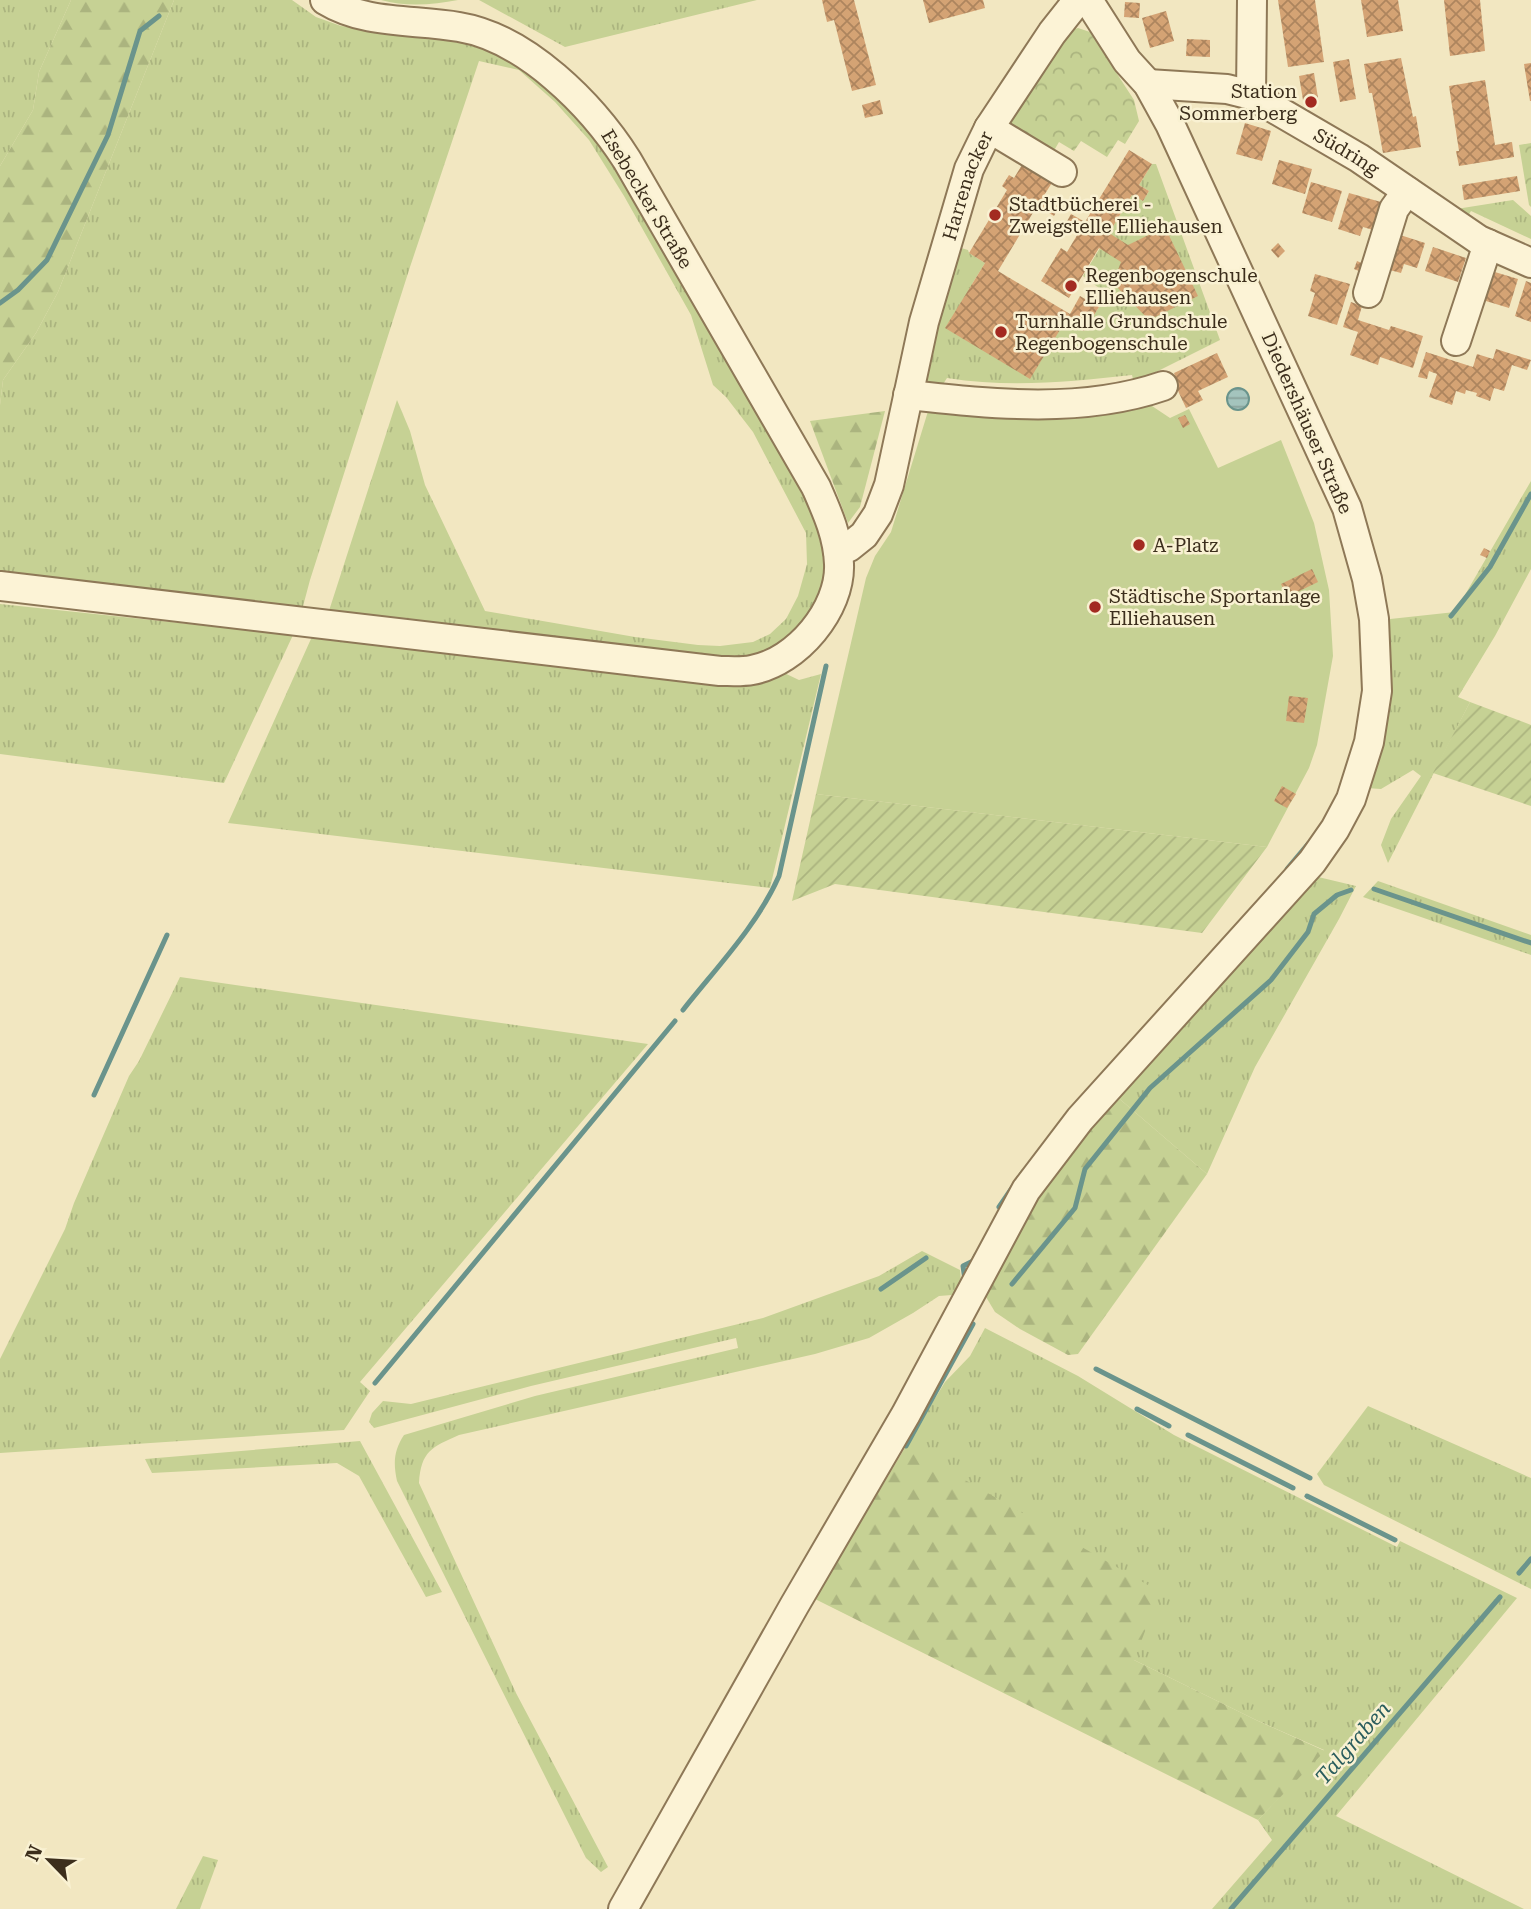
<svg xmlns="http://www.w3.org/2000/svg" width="1531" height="1909" viewBox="0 0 1531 1909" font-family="'Roboto Serif',serif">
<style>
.grass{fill:url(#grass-tufts)}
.forest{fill:url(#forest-firs)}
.park{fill:url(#park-crowns)}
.garden{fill:url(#garden-furrows)}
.pitch{fill:#c6d194}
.water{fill:url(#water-rules);stroke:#6a948c;stroke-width:2}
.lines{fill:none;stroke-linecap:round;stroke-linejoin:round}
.stream{stroke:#6a948c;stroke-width:5}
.building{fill:url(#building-cross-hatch)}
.minor-casing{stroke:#8e7857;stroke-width:32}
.minor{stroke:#fcf3d6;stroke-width:28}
.poi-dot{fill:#a32a21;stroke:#f9f1d2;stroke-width:2.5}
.labels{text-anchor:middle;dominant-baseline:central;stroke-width:5;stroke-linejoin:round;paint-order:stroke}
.poi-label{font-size:19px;fill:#3c2e1c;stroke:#f9f1d2;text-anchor:start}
.street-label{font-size:19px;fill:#3c2e1c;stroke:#f9f1d2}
.water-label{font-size:21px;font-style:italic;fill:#2a5d5d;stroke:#f9f1d2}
</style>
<defs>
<pattern id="grass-tufts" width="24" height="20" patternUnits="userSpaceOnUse" patternTransform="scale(1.75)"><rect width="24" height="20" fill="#c6d194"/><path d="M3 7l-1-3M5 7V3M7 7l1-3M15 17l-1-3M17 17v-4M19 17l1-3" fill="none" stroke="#abb47f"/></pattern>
<pattern id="forest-firs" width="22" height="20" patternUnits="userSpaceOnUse" patternTransform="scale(1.75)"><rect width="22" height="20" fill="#c6d194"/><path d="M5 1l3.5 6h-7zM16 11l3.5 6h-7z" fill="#abb47f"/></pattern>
<pattern id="park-crowns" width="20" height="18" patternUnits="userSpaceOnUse" patternTransform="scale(1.75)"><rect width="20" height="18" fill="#c6d194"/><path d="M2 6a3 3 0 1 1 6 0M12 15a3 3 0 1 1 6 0" fill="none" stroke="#abb47f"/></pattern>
<pattern id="garden-furrows" width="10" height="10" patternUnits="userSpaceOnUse" patternTransform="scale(1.75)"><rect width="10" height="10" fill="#c6d194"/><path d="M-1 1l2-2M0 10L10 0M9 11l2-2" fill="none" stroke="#abb47f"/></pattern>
<pattern id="water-rules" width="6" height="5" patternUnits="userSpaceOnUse" patternTransform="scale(1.75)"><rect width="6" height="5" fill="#a4c4bd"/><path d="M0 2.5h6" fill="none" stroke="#87a099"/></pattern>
<pattern id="building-cross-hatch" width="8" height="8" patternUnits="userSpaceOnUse" patternTransform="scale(1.75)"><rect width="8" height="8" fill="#d4a374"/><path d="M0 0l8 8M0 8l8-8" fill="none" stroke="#ad855e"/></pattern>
</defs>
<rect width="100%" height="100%" fill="#f2e7c1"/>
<g class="grass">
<path d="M0 0H71L39 72 33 110 0 166Z"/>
<path d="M174 0H292L316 17 341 26 484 43 510 55 596 130 811 495 828 545 825 594 786 644 743 662 327 617 397 400 410 431 425 485 485 611 635 637 698 645 720 646 753 642 770 634 786 619 798 596 807 564 806 533 753 432 726 397 713 385 691 315 624 196 589 140 555 102 519 70 479 61 410 267 310 580 302 610 0 576V405L3 380 36 333 58 292Z"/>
<path d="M381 0H458C433 5 405 7 381 0Z"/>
<path d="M479 0H757L565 47Z"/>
<path d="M1152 164H1156L1220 340 1134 383 1132 375C1070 382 1009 388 947 378L938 392 923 390 954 246 968 250 969 253 985 263 972 284 1056 335 1066 320 1084 331 1099 307H1106L1110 304 1103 291 1083 276 1132 195 1143 201 1149 191 1139 185Z"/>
<path d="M1513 200 1531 216V239L1471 211 1465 221 1450 210Z"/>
<path d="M1531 481V569L1495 636 1458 697 1470 702 1388 863 1381 845 1391 819 1421 776 1413 770 1381 789 1366 788 1381 620 1455 612Z"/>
<path d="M0 604 293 635 224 783 0 754Z"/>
<path d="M315 630 778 670 799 680 821 674 770 888 228 823Z"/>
<path d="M1314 876 1356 886 1339 919 1255 1067 1207 1174 1115 1095Z"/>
<path d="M1378 881 1531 935V955L1363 897Z"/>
<path d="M180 977 648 1044 360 1382 370 1391 344 1430 0 1453V1359L65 1229 74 1203 129 1076 139 1061Z"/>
<path d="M922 1251 960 1270 961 1280 952 1295 939 1296 913 1313 869 1338 815 1354 459 1435C432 1447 421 1451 419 1483L516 1693 608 1867 601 1872 586 1858 397 1481C393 1463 394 1450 404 1435L535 1396 738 1348 736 1338 531 1386 374 1428 369 1422 372 1413 383 1401 411 1404 763 1318 879 1276Z"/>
<path d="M985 1328 1078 1376 1174 1435 1397 1547 1400 1541 1517 1598 1336 1816 1524 1909H1212L1272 1840 1258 1820 1324 1750 1256 1720 1134 1660 906 1446 945 1382 970 1356Z"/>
<path d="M1368 1406 1531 1478V1589L1324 1485 1317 1474Z"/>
<path d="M360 1441 442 1592 426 1597 359 1476 337 1463 152 1473 145 1459Z"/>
<path d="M203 1856 218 1860 200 1909H176Z"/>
</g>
<g class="forest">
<path d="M71 0H174L58 292 36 333 3 380 0 405V166L33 110 39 72Z"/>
<path d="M885 411 860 507 848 523 810 421Z"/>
<path d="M1115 1095 1207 1174 1078 1354 1068 1355 1020 1329 995 1312 983 1292 1047 1182Z"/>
<path d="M906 1446 1160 1592 1134 1660 1256 1720 1325 1751 1258 1820 815 1599Z"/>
</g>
<g class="park">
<path d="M1078 28 1090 32 1134 100 1139 121 1125 144 1118 140 1107 157 1081 141 1074 151 1059 142 1049 159 1017 139 1005 119 1070 31Z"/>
<path d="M1531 143V207L1529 205 1519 145Z"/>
</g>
<g class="garden">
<path d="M1470 702 1531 725V806L1433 773Z"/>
<path d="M816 794 1267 847 1202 933 835 884 792 901Z"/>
</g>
<path class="pitch" d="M1143 400 1170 418 1189 409 1218 468 1281 440 1314 523 1329 590 1333 656 1317 745 1309 768 1267 847 816 794 866 578 875 556 891 532 929 408Z"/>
<circle class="water" cx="1238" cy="399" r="11"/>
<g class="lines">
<g class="stream">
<path d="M0 303 18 290 47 260 108 135 140 31 159 16"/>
<path d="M1451 616 1490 567 1531 494"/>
<path d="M1287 869 1308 844"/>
<path d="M1374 889 1531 943"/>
<path d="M683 1010C716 968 757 926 779 876L826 666"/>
<path d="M94 1095 167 935"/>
<path d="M999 1207 1023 1172"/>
<path d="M965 1280 963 1266 973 1261 976 1255"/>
<path d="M1012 1284 1075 1208 1085 1169 1150 1088 1271 980 1308 932 1314 914 1337 895 1351 890"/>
<path d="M881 1289 926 1258"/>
<path d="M1096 1369 1310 1478"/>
<path d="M375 1383 675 1021"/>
<path d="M1137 1409 1169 1426"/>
<path d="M1188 1435 1293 1488"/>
<path d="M906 1446 973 1324"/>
<path d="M1307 1496 1395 1540"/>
<path d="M1519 1573 1531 1559"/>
<path d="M1231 1909 1500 1597"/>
</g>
</g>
<g class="building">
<path d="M822 0H854L876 85 852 91 834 20 827 22Z"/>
<path d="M923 0H983L985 8 929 23Z"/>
<path d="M1278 0H1315L1324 62 1288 67Z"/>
<path d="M1361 0H1398L1403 31 1367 37Z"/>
<path d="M1444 0H1480L1485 51 1450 56Z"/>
<path d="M1125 2 1140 3 1139 18 1124 17Z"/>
<path d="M1166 11 1174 41 1150 48 1142 18Z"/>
<path d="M1187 39 1210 40V57L1186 56Z"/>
<path d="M1401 58 1413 117 1416 116 1421 147 1383 153 1372 93H1369L1364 64Z"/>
<path d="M1349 59 1356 99 1340 102 1333 62Z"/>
<path d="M1531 63V101H1530L1524 64Z"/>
<path d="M1314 73 1319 104 1304 106 1299 76Z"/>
<path d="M1485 80 1495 145 1512 142 1514 157 1459 166 1456 151H1459L1449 86Z"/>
<path d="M880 100 883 114 865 118 862 105Z"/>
<path d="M1245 123 1271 131 1262 161 1236 154Z"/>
<path d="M1129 150 1152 164 1139 185 1149 191 1143 201 1132 195 1109 233 1128 245 1165 227 1198 296 1149 320 1113 283 1121 262 1099 248 1069 298 1041 281 1061 248 1067 252 1079 232 1066 223 1071 214 1085 222Z"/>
<path d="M1025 160 1055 178 1043 197 1059 207 1054 216 1037 206 998 271 1070 314 1080 296 1099 307 1084 331 1066 320 1030 379 945 328 985 263 969 253 1007 190 1002 186 1009 175 1014 178Z"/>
<path d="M1279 160 1312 169 1305 194 1272 184Z"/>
<path d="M1517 176 1520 191 1464 200 1462 185Z"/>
<path d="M1311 182 1342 191 1332 222 1302 213Z"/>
<path d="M1349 193 1381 202 1380 207 1388 210 1378 244 1369 242 1373 230 1363 227 1360 236 1338 229Z"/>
<path d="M1394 233 1425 243 1417 268 1404 264 1401 273 1382 268Z"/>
<path d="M1278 243 1285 251 1278 258 1271 250Z"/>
<path d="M1433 247 1466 258 1458 282 1425 271Z"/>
<path d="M1357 261 1364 264 1361 272 1354 269Z"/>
<path d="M1485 269 1518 279 1509 308 1476 298Z"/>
<path d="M1315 274 1350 284 1337 325 1308 316 1315 293 1310 291Z"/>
<path d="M1526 281 1531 283V322L1515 316Z"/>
<path d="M1351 302 1362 306 1358 320 1389 330 1391 326 1423 336 1413 368 1380 357 1378 365 1350 355 1358 332 1343 327Z"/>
<path d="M1496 349 1531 360 1527 370 1512 365 1504 391 1494 388 1490 401 1476 396 1477 393 1466 390 1465 394 1456 391 1452 405 1429 397 1437 374 1429 371 1427 379 1418 377 1426 352 1473 367 1477 354 1493 359Z"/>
<path d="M1217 353 1228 377 1198 391 1203 400 1186 408 1172 378 1175 376 1174 373Z"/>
<path d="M1185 415 1190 424 1183 428 1178 418Z"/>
<path d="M1484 548 1490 551 1487 558 1480 555Z"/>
<path d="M1312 569 1318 582 1287 597 1281 584Z"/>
<path d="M1289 696 1308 698 1304 723 1286 721Z"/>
<path d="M1282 786 1296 794 1287 808 1274 801Z"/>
</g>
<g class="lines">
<defs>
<g id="minor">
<path id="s1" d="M1148 84 1227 89 1251 95 1359 158 1479 240 1531 263"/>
<path d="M1251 95 1252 0"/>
<path d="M989 128 1062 172"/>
<path d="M1368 293 1394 209 1407 191"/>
<path d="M1456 341 1488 244"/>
<path d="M908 395C992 404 1082 414 1163 386"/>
<path id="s2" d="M838 551 849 547 864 535 878 514 889 485 924 322 969 169 989 128 1052 33 1078 0"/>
<path d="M0 586 720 671C730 671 742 672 752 670 797 662 841 609 839 564 838 536 827 512 816 487L627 160C592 105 526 38 459 27 414 19 366 25 325 0"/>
<path d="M623 1909 794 1606 906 1414 1026 1190 1080 1119 1312 862 1335 829 1351 799 1369 742 1377 691 1374 619 1367 579 1347 508 1170 124 1148 84 1127 61 1088 0"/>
</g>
</defs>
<use href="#minor" class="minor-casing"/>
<use href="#minor" class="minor"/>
</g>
<g class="poi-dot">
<circle cx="1311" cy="102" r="7"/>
<circle cx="995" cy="215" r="7"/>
<circle cx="1071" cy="286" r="7"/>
<circle cx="1001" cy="332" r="7"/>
<circle cx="1139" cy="545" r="7"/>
<circle cx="1095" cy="607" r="7"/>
</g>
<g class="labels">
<g class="poi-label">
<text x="1297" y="91" text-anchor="end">Station<tspan x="1297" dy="22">Sommerberg</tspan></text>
<text x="1009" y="204">Stadtbücherei -<tspan x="1009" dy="22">Zweigstelle Elliehausen</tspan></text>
<text x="1085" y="275">Regenbogenschule<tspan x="1085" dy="22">Elliehausen</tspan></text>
<text x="1015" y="321">Turnhalle Grundschule<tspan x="1015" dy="22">Regenbogenschule</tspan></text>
<text x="1153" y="545">A-Platz</text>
<text x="1109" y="596">Städtische Sportanlage<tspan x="1109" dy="22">Elliehausen</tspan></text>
</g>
<g class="street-label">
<text stroke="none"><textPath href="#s1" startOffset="215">Südring</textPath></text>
<text stroke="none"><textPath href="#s2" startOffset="397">Harrenacker</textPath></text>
<text transform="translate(647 199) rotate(59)">Esebecker Straße</text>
<text transform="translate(1307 423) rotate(66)">Diedershäuser Straße</text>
</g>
<g class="water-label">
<text transform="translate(1353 1743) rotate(-49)">Talgraben</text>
</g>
</g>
<g transform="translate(49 1860) rotate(295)" stroke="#f9f1d2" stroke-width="5" paint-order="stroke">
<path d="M0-5L12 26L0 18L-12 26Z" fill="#3c2e1c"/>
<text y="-10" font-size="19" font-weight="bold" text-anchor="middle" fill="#3c2e1c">N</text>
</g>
</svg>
